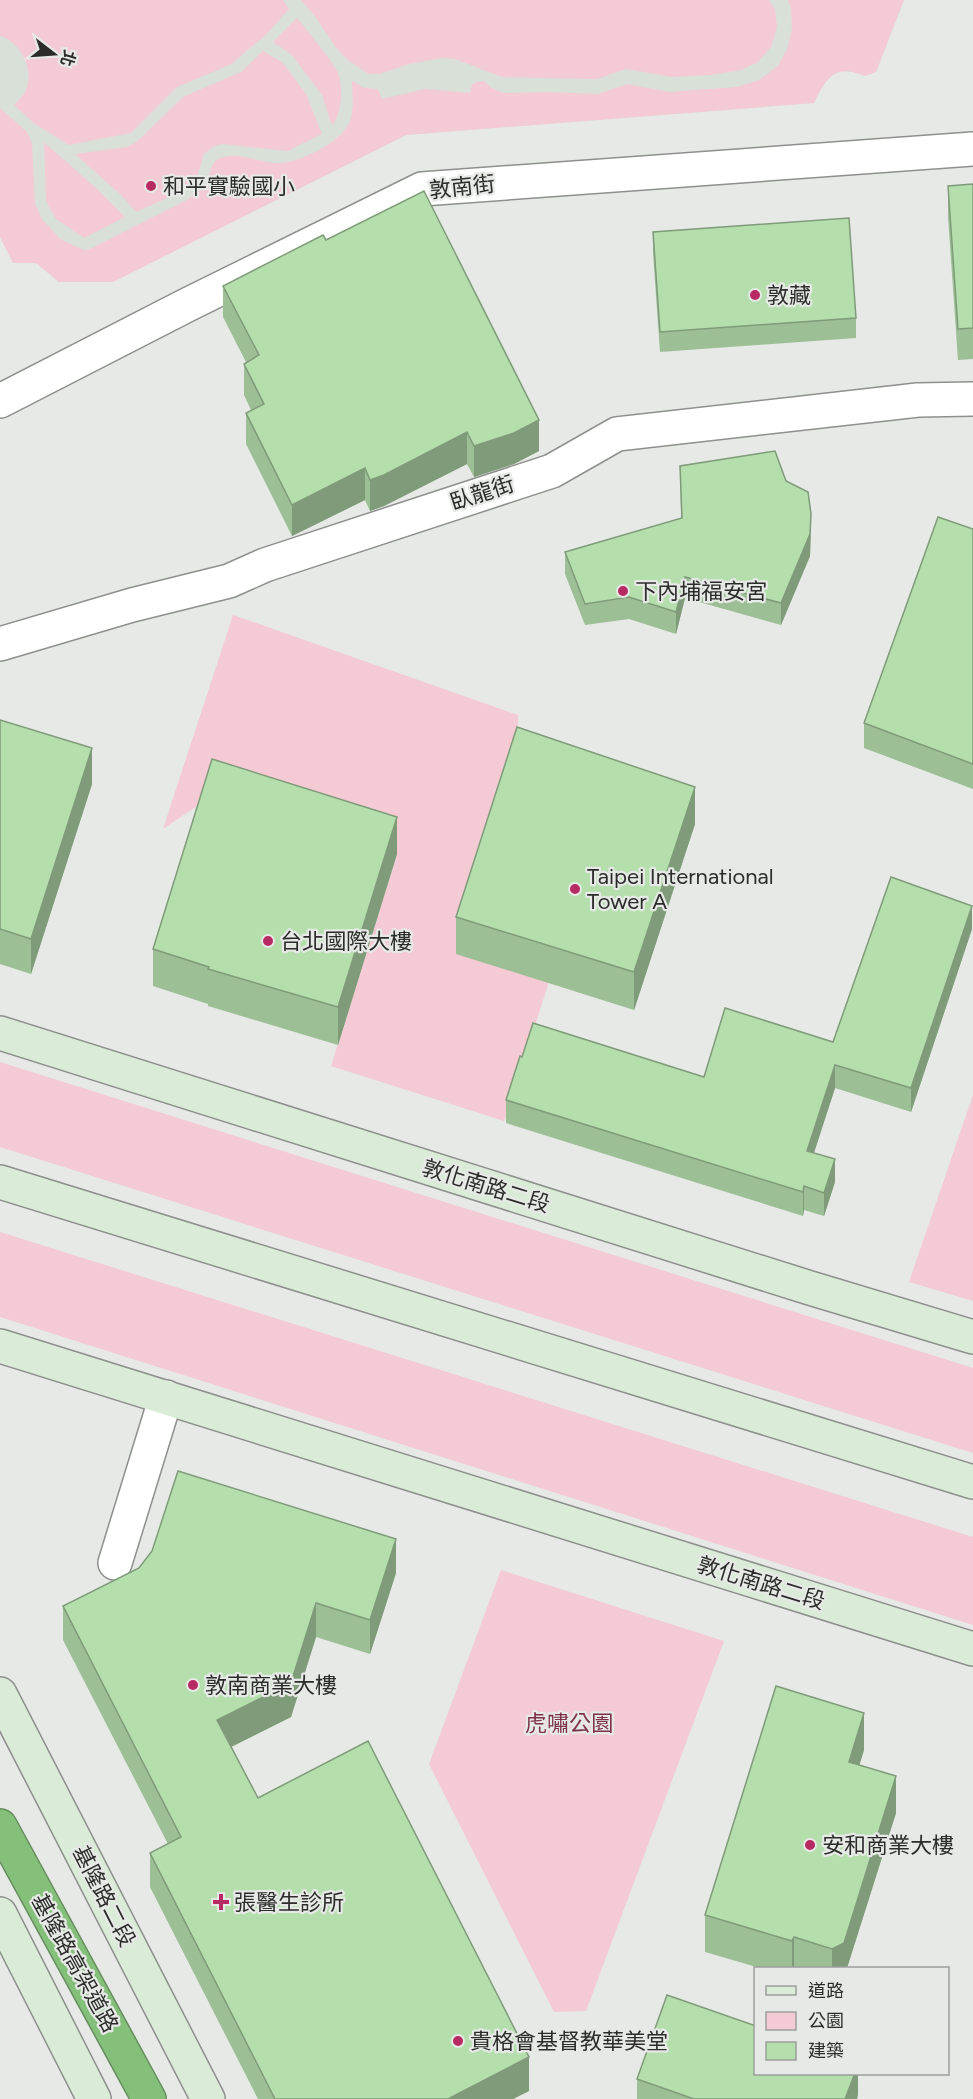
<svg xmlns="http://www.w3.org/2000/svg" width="973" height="2099" viewBox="0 0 973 2099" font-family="Figtree,'Noto Sans TC',sans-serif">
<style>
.built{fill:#d8e0d7}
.green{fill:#f4cad4}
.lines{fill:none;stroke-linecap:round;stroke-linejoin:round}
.street-casing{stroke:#8e908d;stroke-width:36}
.secondary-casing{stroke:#8e908d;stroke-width:36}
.highway-casing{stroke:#668d5e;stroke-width:36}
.street{stroke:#fff;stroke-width:33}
.secondary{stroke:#daecd7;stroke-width:33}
.highway{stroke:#85c07a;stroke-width:33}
.wall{fill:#9cbf95}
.shaded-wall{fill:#7f9b79}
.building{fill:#b5dead;stroke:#7f9b79;stroke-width:1.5}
.poi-dot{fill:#b72a62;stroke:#e6e9e6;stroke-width:2}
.labels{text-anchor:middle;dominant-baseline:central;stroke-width:4.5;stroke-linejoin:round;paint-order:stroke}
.poi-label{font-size:22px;fill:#2c2d2b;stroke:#e6e9e6;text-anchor:start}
.street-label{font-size:22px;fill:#2c2d2b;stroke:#e6e9e6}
.park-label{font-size:22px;fill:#7e314a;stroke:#e6e9e6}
</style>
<rect width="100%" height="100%" fill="#e6e9e6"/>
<path class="built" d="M0 0H904L876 72 865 76 854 72 841 71 830 76 822 86 814 103 406 135 113 282H59L36 263H13L0 237Z"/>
<g class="green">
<path d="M0 0H283L289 9 264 37 246 51 232 64 177 87 131 133 69 145 35 124 14 105C17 102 21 98 24 94 36 74 23 43 0 36Z"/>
<path d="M301 0H769L775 9 777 27 771 47 758 62 741 70 711 75 672 77 626 69 597 79 502 77 455 59 442 58 409 64 380 74H369L349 61 337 49 314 15Z"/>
<path d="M788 0H904L876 72 865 76C835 63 826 78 814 103L406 135 113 282H59L36 263H13L0 237V108L27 132 32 143 35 204 42 219 60 239 86 251 187 200C194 195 202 190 207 181 211 173 210 162 220 158 237 151 258 162 275 163 296 165 341 143 349 123 355 110 352 94 352 81L364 88 378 89 382 99 425 89 470 93 472 85 477 82 484 81 492 88 503 93 548 92 598 94 627 84 669 92 737 87 759 80 778 66 787 49 792 29 791 7Z"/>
<path d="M297 18C304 26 337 67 339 75 343 92 342 112 332 126L322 95 292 55 273 42Z"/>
<path d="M263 51 283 63 306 94 322 134 287 151 222 144 213 147 204 154 198 174 180 192 136 212 121 195 75 154 127 147 139 140 183 97 241 72Z"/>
<path d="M44 142 98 190 125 217 84 238 56 219 46 201Z"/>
<path d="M233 615 518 715 517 765 549 982 504 1121 331 1066 397 854 212 796 163 829Z"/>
<path d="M0 1062 973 1368V1453L0 1147Z"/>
<path d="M973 1095V1301L909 1282Z"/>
<path d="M0 1232 973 1537V1625L0 1317Z"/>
<path d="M501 1570 724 1641 586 2011 554 2012 429 1764Z"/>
</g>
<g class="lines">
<defs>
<g id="street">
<path d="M0 401 187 305 422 189 973 149"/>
<path d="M0 644 132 605 229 581 265 565 552 471 617 434 918 400 973 399"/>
<path d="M115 1563 166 1397"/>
</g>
<g id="secondary">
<path d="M0 1033 810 1288 973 1337"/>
<path d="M0 1182 973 1482"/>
<path d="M0 1346 973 1649"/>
<path d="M0 1694 208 2099"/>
<path d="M0 1914 94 2099"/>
</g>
<path id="highway" d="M0 1826 149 2099"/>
</defs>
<use href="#street" class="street-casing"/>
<use href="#secondary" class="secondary-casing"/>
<use href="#highway" class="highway-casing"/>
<use href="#street" class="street"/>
<use href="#secondary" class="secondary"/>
<use href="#highway" class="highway"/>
</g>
<g class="wall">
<path d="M973 184V359L958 360 948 217V186Z"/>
<path d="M653 232 856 318V338L660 352 653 253Z"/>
<path d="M223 286 539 451 514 464 474 477 467 464 384 506 370 511 365 500 292 536 246 444V413L251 410 244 395V364L246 362 223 317Z"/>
<path d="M680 466 786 481 811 535 810 556 781 625 685 598 676 634 629 619 585 625 565 574V552L681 518Z"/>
<path d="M973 529V789L864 748V723Z"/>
<path d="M0 720 92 784 31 974 0 964Z"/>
<path d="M695 824 634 1010 456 954V917Z"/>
<path d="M397 854 338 1045 208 1006V1004L153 986V949Z"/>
<path d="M972 929 911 1112 835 1088 814 1153 835 1182 824 1216 804 1210 803 1216 506 1123V1100L704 1077 833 1042Z"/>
<path d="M139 1568 396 1573 370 1654 316 1637 291 1717 231 1747 258 1798 529 2091 513 2099H258L150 1887V1853L168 1844 63 1640V1606Z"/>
<path d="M864 1750 859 1765 896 1813 847 1968H760L705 1952V1915Z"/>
<path d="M858 2073V2094L857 2099H637V2079Z"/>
</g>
<g class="shaded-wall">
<path d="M539 420V451L514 464 474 477V446Z"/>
<path d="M467 432V464L384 506 370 511V480Z"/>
<path d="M365 468V500L292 536V505Z"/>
<path d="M811 514 810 556 781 625V603Z"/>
<path d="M685 577V598L676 634V612Z"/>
<path d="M92 748V784L31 974V939Z"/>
<path d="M695 787V824L634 1010V972Z"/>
<path d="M397 817V854L338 1045V1007Z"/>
<path d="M972 906V929L911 1112V1088Z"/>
<path d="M835 1065V1088L807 1174V1151Z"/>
<path d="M835 1159V1182L824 1216V1193Z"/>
<path d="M804 1186V1210L803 1216V1192Z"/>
<path d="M396 1539V1573L370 1654V1620Z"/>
<path d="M316 1603V1637L291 1717 217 1754V1720Z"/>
<path d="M864 1713V1750L849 1799V1762Z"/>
<path d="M896 1776V1813L847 1968H832V1949Z"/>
<path d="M794 1937V1968H792V1941Z"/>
<path d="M529 2057V2091L513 2099H448Z"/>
<path d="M855 2073H858V2094L857 2099H845Z"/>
</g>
<g class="building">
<path d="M973 184V328L958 329 948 186Z"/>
<path d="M424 191 539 420 514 433 474 446 467 432 384 475 370 480 365 468 292 505 246 413 264 404 244 364 259 355 223 286 323 235 326 240Z"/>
<path d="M849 218 856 318 660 332 653 232Z"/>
<path d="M775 451 786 481 808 492 811 514 810 534 781 603 685 577 676 612 629 597 585 604 565 552 682 518 680 466Z"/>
<path d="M938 517 973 529V764L864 723Z"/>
<path d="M0 720 92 748 31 939 0 929Z"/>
<path d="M517 727 695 787 634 972 456 917Z"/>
<path d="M212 759 397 817 338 1007 208 969 209 967 153 949Z"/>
<path d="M891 877 972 906 911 1088 835 1065 807 1151 835 1159 824 1193 804 1186 803 1192 506 1100 520 1056 522 1057 533 1023 704 1077 725 1008 833 1042Z"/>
<path d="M178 1471 396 1539 370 1620 316 1603 291 1683 217 1720 258 1798 368 1741 529 2057 448 2099H275L150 1853 181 1837 63 1606 139 1568 152 1551Z"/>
<path d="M776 1686 864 1713 849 1762 896 1776 844 1943 832 1949 794 1937 792 1941 705 1915Z"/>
<path d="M667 1995 756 2026V2073H855L845 2099H694L637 2079Z"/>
</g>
<g class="poi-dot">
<circle cx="151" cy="186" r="6"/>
<circle cx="755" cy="295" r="6"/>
<circle cx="623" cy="591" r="6"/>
<circle cx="575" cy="889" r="6"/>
<circle cx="268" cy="941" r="6"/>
<circle cx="193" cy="1685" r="6"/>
<circle cx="810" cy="1845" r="6"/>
<path d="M218 1893h6v6h6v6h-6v6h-6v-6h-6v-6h6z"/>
<circle cx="458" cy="2041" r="6"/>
</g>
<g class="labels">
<g class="poi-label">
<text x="163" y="186">和平實驗國小</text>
<text x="767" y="295">敦藏</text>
<text x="635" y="591">下內埔福安宮</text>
<text x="587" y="876">Taipei International<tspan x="587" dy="25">Tower A</tspan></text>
<text x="280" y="941">台北國際大樓</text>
<text x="205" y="1685">敦南商業大樓</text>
<text x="822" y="1845">安和商業大樓</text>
<text x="234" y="1902">張醫生診所</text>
<text x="470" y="2041">貴格會基督教華美堂</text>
</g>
<g class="street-label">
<text transform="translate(462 187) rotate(-6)">敦南街</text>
<text transform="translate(482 493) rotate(-18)">臥龍街</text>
<text transform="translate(486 1186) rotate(17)">敦化南路二段</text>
<text transform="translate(761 1583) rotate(17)">敦化南路二段</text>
<text transform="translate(104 1896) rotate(63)">基隆路二段</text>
<text transform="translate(75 1963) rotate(61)">基隆路高架道路</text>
</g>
<g class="park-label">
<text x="569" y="1723">虎嘯公園</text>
</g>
</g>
<rect x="754" y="1967" width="195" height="108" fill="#e6e9e6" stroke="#9c9e9b" stroke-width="1.5"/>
<rect x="766" y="1986" width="30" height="9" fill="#daecd7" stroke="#9c9e9b" stroke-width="1.5"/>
<text x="808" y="1997" font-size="18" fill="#2c2d2b">道路</text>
<rect x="766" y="2012" width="30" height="18" fill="#f4cad4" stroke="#9c9e9b" stroke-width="1.5"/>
<text x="808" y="2027" font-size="18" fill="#2c2d2b">公園</text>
<rect x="766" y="2042" width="30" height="18" fill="#b5dead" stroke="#9c9e9b" stroke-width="1.5"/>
<text x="808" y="2057" font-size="18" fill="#2c2d2b">建築</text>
<g transform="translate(54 54) rotate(107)" stroke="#e6e9e6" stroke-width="4.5" paint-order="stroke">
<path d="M0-4.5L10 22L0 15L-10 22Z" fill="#2c2d2b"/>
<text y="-9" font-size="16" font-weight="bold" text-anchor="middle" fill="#2c2d2b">北</text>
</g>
</svg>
